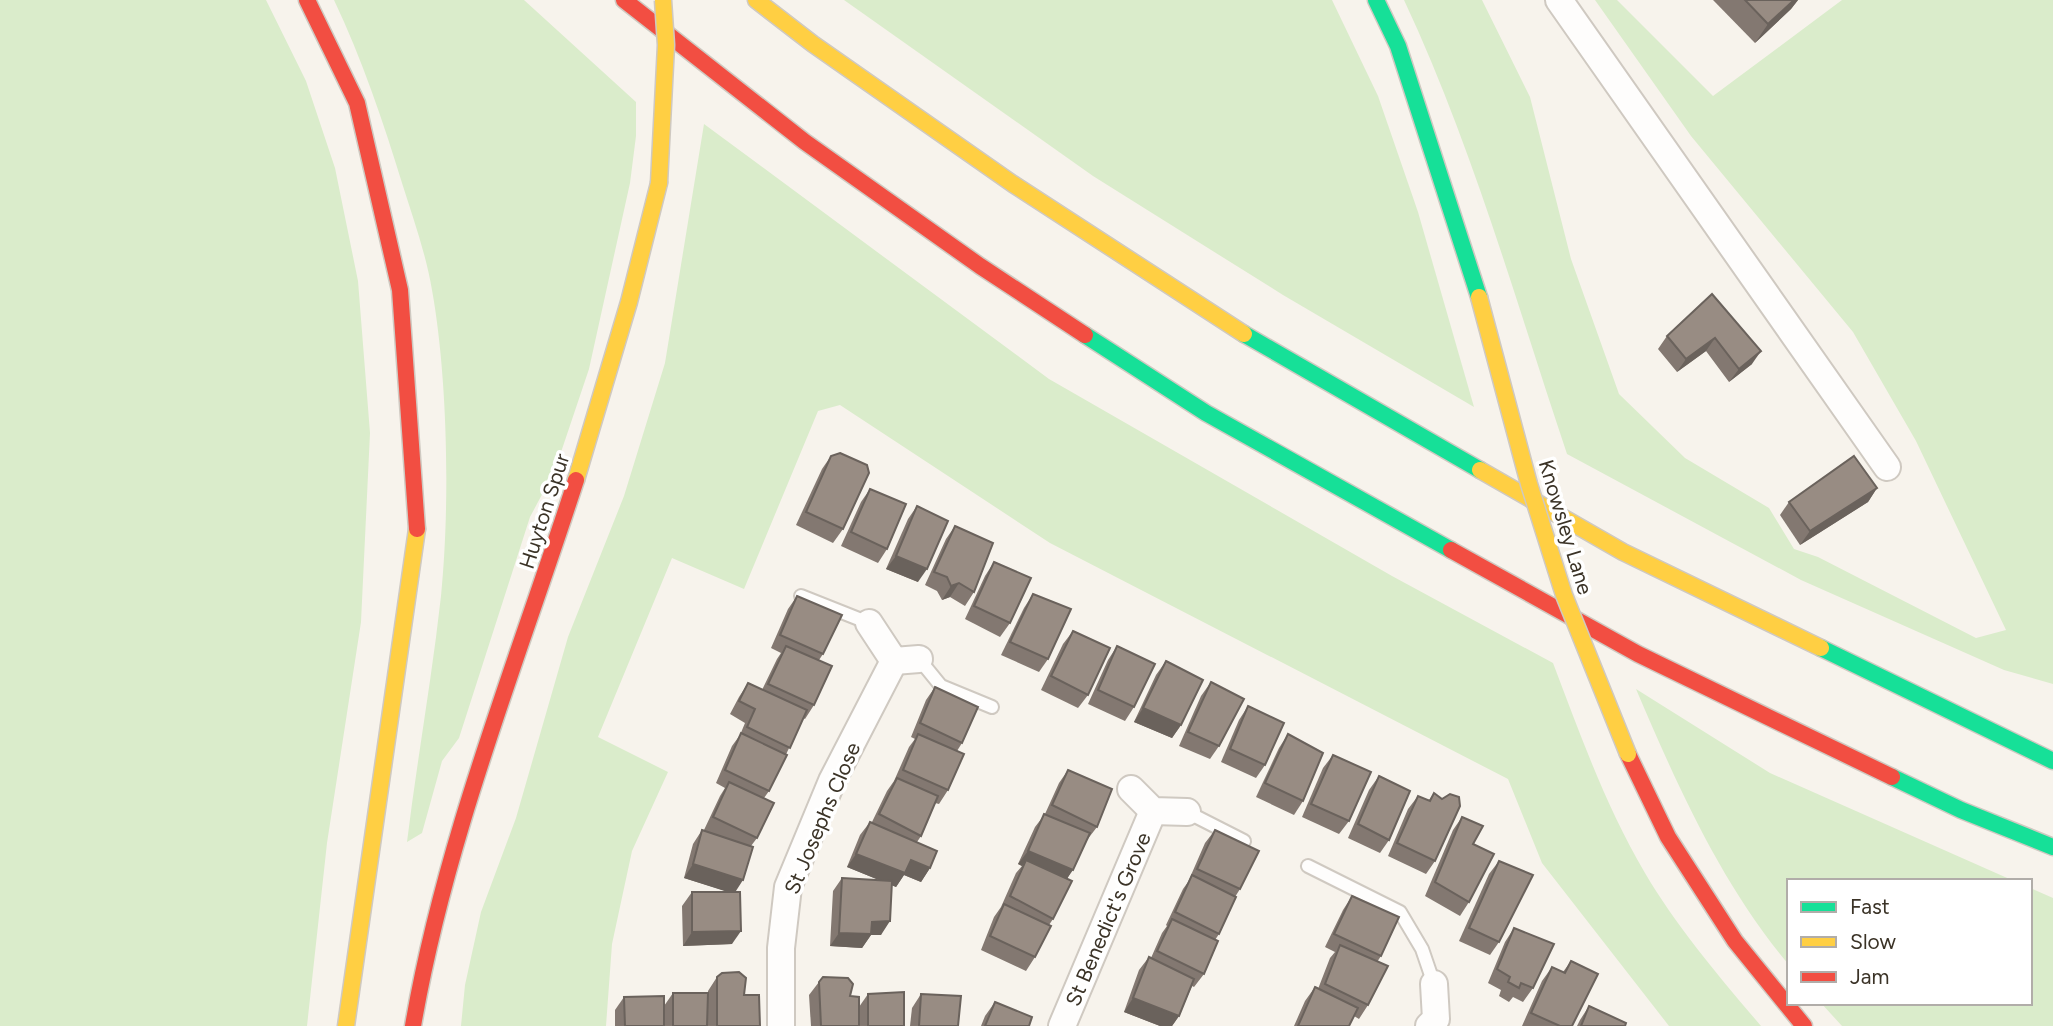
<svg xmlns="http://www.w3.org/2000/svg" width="2053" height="1026" viewBox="0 0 2053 1026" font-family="Figtree,sans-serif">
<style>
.green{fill:#daeccb}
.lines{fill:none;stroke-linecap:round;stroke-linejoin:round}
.lane-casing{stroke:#cfc9c1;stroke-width:16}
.street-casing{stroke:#cfc9c1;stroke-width:30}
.fast-casing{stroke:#cfc9c1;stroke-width:19}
.slow-casing{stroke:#cfc9c1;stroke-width:19}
.jam-casing{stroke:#cfc9c1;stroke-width:19}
.lane{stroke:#fefdfc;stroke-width:12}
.street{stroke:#fefdfc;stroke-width:26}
.fast{stroke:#16e098;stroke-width:16}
.slow{stroke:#ffcf43;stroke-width:16}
.jam{stroke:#f24e42;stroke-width:16}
.slow-bridge-casing{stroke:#cfc9c1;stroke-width:19;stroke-linecap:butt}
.slow-bridge{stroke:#ffcf43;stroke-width:16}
.wall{fill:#837871}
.shaded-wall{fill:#6a625c}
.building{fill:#988c83;stroke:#6a625c;stroke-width:2}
.labels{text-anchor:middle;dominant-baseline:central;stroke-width:7;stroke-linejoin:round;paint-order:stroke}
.street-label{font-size:21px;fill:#3b3327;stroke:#fff}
</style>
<rect width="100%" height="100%" fill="#f7f3ec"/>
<g class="green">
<path d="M0 0H266L306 81 335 168 358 281 370 433 361 622 327 843 307 1026H0Z"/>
<path d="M334 0H524L636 102V136L630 183 589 369 555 470 530 517 459 738 442 761 422 833 407 842C417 760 432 678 441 596 450 506 448 379 432 290 426 254 413 218 402 183 383 121 362 59 334 0Z"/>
<path d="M844 0H1332L1378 96 1418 212 1474 407 1283 295 1093 176Z"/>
<path d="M1404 0H1482L1530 97 1571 259 1619 394 1685 458 1769 508 1794 549 1818 557 1976 638 2006 630 1916 441 1853 332 1691 136 1595 0H1617L1713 96 1842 0H2053V684L2004 670 1801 580 1567 454C1516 302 1472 145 1404 0Z"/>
<path d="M704 124 1049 379 1392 576 1553 663C1580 734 1606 807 1645 873 1676 926 1721 979 1761 1026H1669L1542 863 1508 779 1050 543 840 405 818 411 744 589 672 558 598 737 668 772 632 851 612 944 606 1026H461L465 985 481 912 516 818 568 637 624 496 665 363Z"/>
<path d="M1636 689 1770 773 2014 881H1789V965C1721 884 1677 785 1636 689Z"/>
<path d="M2030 888 2053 898V1026H1842L1821 1003H2030Z"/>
</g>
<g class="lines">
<defs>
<g id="lane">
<path d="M801 596 869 623"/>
<path d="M919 659 941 686 992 707"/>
<path d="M1187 812 1244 841"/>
<path d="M1308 866 1400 912 1422 949 1434 984"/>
</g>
<g id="street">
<path d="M1559 0 1887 467"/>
<path d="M869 623 894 661 919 659"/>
<path d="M1131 789 1153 811 1187 812"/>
<path d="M781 1026V948L788 887 832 781 894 661"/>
<path d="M1062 1026 1153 811"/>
<path d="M1429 1026 1436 1019 1434 984"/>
</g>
<g id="fast">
<path d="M1376 0 1398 46 1479 297"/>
<path d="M1244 334 1480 470"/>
<path d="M1085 335 1206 413 1451 550"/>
<path d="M1821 648 2053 761"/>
<path d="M1892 777 1961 810 2053 847"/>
</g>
<g id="slow">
<path d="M756 0 813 44 1013 184 1244 334"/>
<path d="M1480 470 1623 552 1821 648"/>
<path d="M576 480 629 302 659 183"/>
<path d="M346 1026 417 529"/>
</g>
<g id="jam">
<path d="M307 0 357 103 400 290 417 529"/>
<path d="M624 0 805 142 980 266 1085 335"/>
<path d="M1451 550 1638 654 1892 777"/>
<path d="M1628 754 1668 837 1735 941 1804 1026"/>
<path d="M413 1026C445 839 518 660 576 480"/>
</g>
</defs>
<use href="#lane" class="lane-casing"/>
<use href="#street" class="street-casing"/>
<use href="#fast" class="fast-casing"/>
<use href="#slow" class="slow-casing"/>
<use href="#jam" class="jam-casing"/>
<use href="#lane" class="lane"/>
<use href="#street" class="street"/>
<use href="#fast" class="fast"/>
<use href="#slow" class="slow"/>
<use href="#jam" class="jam"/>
<defs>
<g id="slow-bridge">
<path d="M659 183 666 45 663 0"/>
<path d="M1479 297 1529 484 1564 595 1628 754"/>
</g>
</defs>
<use href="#slow-bridge" class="slow-bridge-casing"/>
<use href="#slow-bridge" class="slow-bridge"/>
</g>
<g class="wall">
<path d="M1713 0H1798L1791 9 1755 43Z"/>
<path d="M1712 294 1752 364 1729 382 1706 351 1677 372 1658 349 1667 336Z"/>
<path d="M831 456 843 529 833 543 796 525 822 469Z"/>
<path d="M1877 488 1868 502 1800 545 1780 515 1789 502Z"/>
<path d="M870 489 887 549 878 563 841 546 861 502Z"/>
<path d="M917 506 918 582 886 569 908 519Z"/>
<path d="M955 526 974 592 965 606 950 597 942 600 937 591 925 585 946 539Z"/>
<path d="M994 562 1010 623 1000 637 965 619 985 576Z"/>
<path d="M1033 594 1048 659 1039 672 1001 655 1024 608Z"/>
<path d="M797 596 823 654 819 660 814 705 805 719 803 718 769 791 764 798 757 838 751 846 735 892 732 944 683 946 682 906 692 892H729L684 878 693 844 702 830H704L720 796 725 788 716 783 732 746 740 735 745 723 730 714 739 697 748 683 762 690 777 659 781 653 771 648 788 609Z"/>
<path d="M1073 631 1088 695 1078 708 1041 690 1063 644Z"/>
<path d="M1117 646 1134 707 1125 721 1088 704 1108 660Z"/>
<path d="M1166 661 1181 725 1172 738 1134 722 1156 675Z"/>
<path d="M1211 682 1219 746 1210 759 1179 746 1201 696Z"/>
<path d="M935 687 962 743 957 751 948 790 939 804 935 803 921 836 917 842 930 868 921 882 904 875 896 887 892 885 881 935H871L862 948 830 946 833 891 842 878 879 880 847 867 860 835 870 822H872L887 791 894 781 909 747 915 739 911 737 926 700Z"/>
<path d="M1248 706 1265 765 1256 778 1221 762 1239 720Z"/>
<path d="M1288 734 1303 801 1294 815 1256 797 1279 748Z"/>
<path d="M1333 755 1349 821 1339 834 1302 817 1323 768Z"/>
<path d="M1068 770 1097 827 1087 840 1067 879 1053 919 1049 925 1035 957 1026 971 981 950 994 917 1001 907 1016 873 1022 866 1018 864 1035 827 1045 814 1059 783Z"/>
<path d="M1379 776 1389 840 1380 853 1348 838 1369 790Z"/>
<path d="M1434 793 1435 861 1426 874 1388 856 1408 809 1418 796 1429 800Z"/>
<path d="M1462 817 1473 844 1469 902 1460 916 1425 896 1453 830Z"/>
<path d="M1215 830 1240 889 1235 897 1219 934 1215 940 1204 974 1194 987 1192 986 1179 1016 1172 1026H1160L1124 1012 1139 970 1149 957 1151 958 1162 933 1167 926 1166 925 1183 889 1188 882 1205 843Z"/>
<path d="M1499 861V942L1490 955 1459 941 1489 874Z"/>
<path d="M1352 896 1381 956 1377 962 1368 1005 1359 1019 1354 1016 1349 1026H1294L1305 1001 1315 987 1318 989 1330 958 1335 952 1325 947 1343 910Z"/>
<path d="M1514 928 1533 988 1523 1002 1513 997 1509 1002 1499 996 1501 990 1488 983 1505 942Z"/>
<path d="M1571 961 1572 1026H1522L1542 981 1552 967 1563 972Z"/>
<path d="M717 977 744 995 760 1026H708V993L707 1026H664V1006L673 993H708V991Z"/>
<path d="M819 982 850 996 859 1026H811L809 995Z"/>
<path d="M868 994 904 1026H859V1007Z"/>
<path d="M921 994 958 1026H910L912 1008Z"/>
<path d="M624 997 664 1026H615V1010Z"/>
<path d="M995 1002 1029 1026H981L985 1016Z"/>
<path d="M1589 1006 1625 1026H1577L1580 1020Z"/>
</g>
<g class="shaded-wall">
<path d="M1794 0H1798L1791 9 1755 43 1768 24Z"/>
<path d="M1715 338 1706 351 1677 372 1686 359Z"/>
<path d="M1761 351 1752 364 1729 382 1739 369Z"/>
<path d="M1877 488 1868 502 1800 545 1810 531Z"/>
<path d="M896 556 927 569 918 582 886 569Z"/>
<path d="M959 583 950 597 942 600 951 586Z"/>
<path d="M1143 708 1181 725 1172 738 1134 722Z"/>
<path d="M1028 851 1073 870 1064 883 1026 860 1022 866 1018 864Z"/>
<path d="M856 854 911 860 930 868 921 882 904 875 896 887 847 867Z"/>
<path d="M693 864 743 880 734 894 684 878Z"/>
<path d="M890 921 881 935H871L862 948 830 946 839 933 872 922Z"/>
<path d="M741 931 732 944 683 946 692 932Z"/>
<path d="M1133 998 1179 1016 1172 1026H1160L1124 1012Z"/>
</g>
<g class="building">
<path d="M1745 0H1794L1768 24Z"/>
<path d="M1712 294 1761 351 1739 369 1715 338 1686 359 1667 336Z"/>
<path d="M840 453 867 465 869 473 843 529 806 512 831 456Z"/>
<path d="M1854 456 1877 488 1810 531 1789 502Z"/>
<path d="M870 489 906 504 887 549 851 532Z"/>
<path d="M917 506 948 521 927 569 896 556Z"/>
<path d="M955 526 993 543 974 592 959 583 951 586 947 577 934 572Z"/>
<path d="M994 562 1031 578 1010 623 974 606Z"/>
<path d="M1033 594 1071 609 1048 659 1010 642Z"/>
<path d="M797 596 842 615 823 654 780 635Z"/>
<path d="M1073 631 1110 648 1088 695 1051 676Z"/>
<path d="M786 646 832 666 814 705 768 684Z"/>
<path d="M1117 646 1155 664 1134 707 1098 690Z"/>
<path d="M1166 661 1203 680 1181 725 1143 708Z"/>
<path d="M1211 682 1244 699 1219 746 1188 732Z"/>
<path d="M748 683 807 710 790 748 747 727 755 709 739 701Z"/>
<path d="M935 687 978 707 962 743 920 723Z"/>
<path d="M1248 706 1284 723 1265 765 1230 749Z"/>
<path d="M741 733 787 755 769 791 725 770Z"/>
<path d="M918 734 964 754 948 790 903 770Z"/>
<path d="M1288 734 1323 753 1303 801 1265 783Z"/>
<path d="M1333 755 1371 772 1349 821 1311 804Z"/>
<path d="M1068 770 1112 789 1097 827 1052 805Z"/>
<path d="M1379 776 1410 791 1389 840 1358 824Z"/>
<path d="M897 778 938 796 921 836 879 814Z"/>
<path d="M729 782 774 803 757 838 713 817Z"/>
<path d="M1434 793 1442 799 1450 794 1459 797 1460 806 1435 861 1397 843 1418 796 1430 801Z"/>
<path d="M1044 814 1090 833 1073 870 1028 851Z"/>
<path d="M1462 817 1483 826 1473 844 1494 854 1469 902 1435 882Z"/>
<path d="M870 822 937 851 930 868 911 860 905 873 856 854Z"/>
<path d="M702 830 753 847 743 880 693 864Z"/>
<path d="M1215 830 1259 851 1240 889 1197 869Z"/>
<path d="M1026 860 1072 881 1053 919 1010 896Z"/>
<path d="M1499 861 1533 875 1499 942 1469 928Z"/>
<path d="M1192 875 1236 897 1219 934 1175 912Z"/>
<path d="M842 878 892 881 890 921 872 922 871 934 839 933Z"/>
<path d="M692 892H740L741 931 692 932Z"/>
<path d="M1352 896 1399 917 1381 956 1334 934Z"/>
<path d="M1004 904 1051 926 1035 957 990 936Z"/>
<path d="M1172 919 1218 941 1204 974 1157 951Z"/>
<path d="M1514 928 1554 944 1533 988 1521 983 1519 988 1508 982 1510 977 1497 969Z"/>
<path d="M1340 945 1388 966 1368 1005 1325 984Z"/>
<path d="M1149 957 1194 979 1179 1016 1133 998Z"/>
<path d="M1571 961 1598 974 1572 1026H1560L1531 1013 1552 967 1565 973Z"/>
<path d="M739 972 746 978 744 995H759L760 1026H717V977L722 973Z"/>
<path d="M823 977 848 978 853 984 850 996 859 997V1026H821L819 982Z"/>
<path d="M1315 987 1358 1008 1349 1026H1298Z"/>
<path d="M904 992V1026H868V994Z"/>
<path d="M673 993H708L707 1026H673Z"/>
<path d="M921 994 961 996 958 1026H919Z"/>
<path d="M664 996V1026H625L624 997Z"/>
<path d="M995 1002 1032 1017 1029 1026H985Z"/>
<path d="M1589 1006 1626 1023 1625 1026H1581Z"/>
</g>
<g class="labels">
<g class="street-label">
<text transform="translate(544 511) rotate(-72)">Huyton Spur</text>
<text transform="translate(1566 527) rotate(73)">Knowsley Lane</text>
<text transform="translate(822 818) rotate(-67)">St Josephs Close</text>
<text transform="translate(1108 919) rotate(-67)">St Benedict's Grove</text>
</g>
</g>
<rect x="1787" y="879" width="245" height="126" fill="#ffffff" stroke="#b1ada9" stroke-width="2"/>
<rect x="1801" y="902" width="35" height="10" fill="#16e098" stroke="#b1ada9" stroke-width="2"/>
<text x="1850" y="914" font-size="21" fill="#3b3327">Fast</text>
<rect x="1801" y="937" width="35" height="10" fill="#ffcf43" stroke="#b1ada9" stroke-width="2"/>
<text x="1850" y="949" font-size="21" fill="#3b3327">Slow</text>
<rect x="1801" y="972" width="35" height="10" fill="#f24e42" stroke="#b1ada9" stroke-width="2"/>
<text x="1850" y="984" font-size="21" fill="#3b3327">Jam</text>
</svg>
